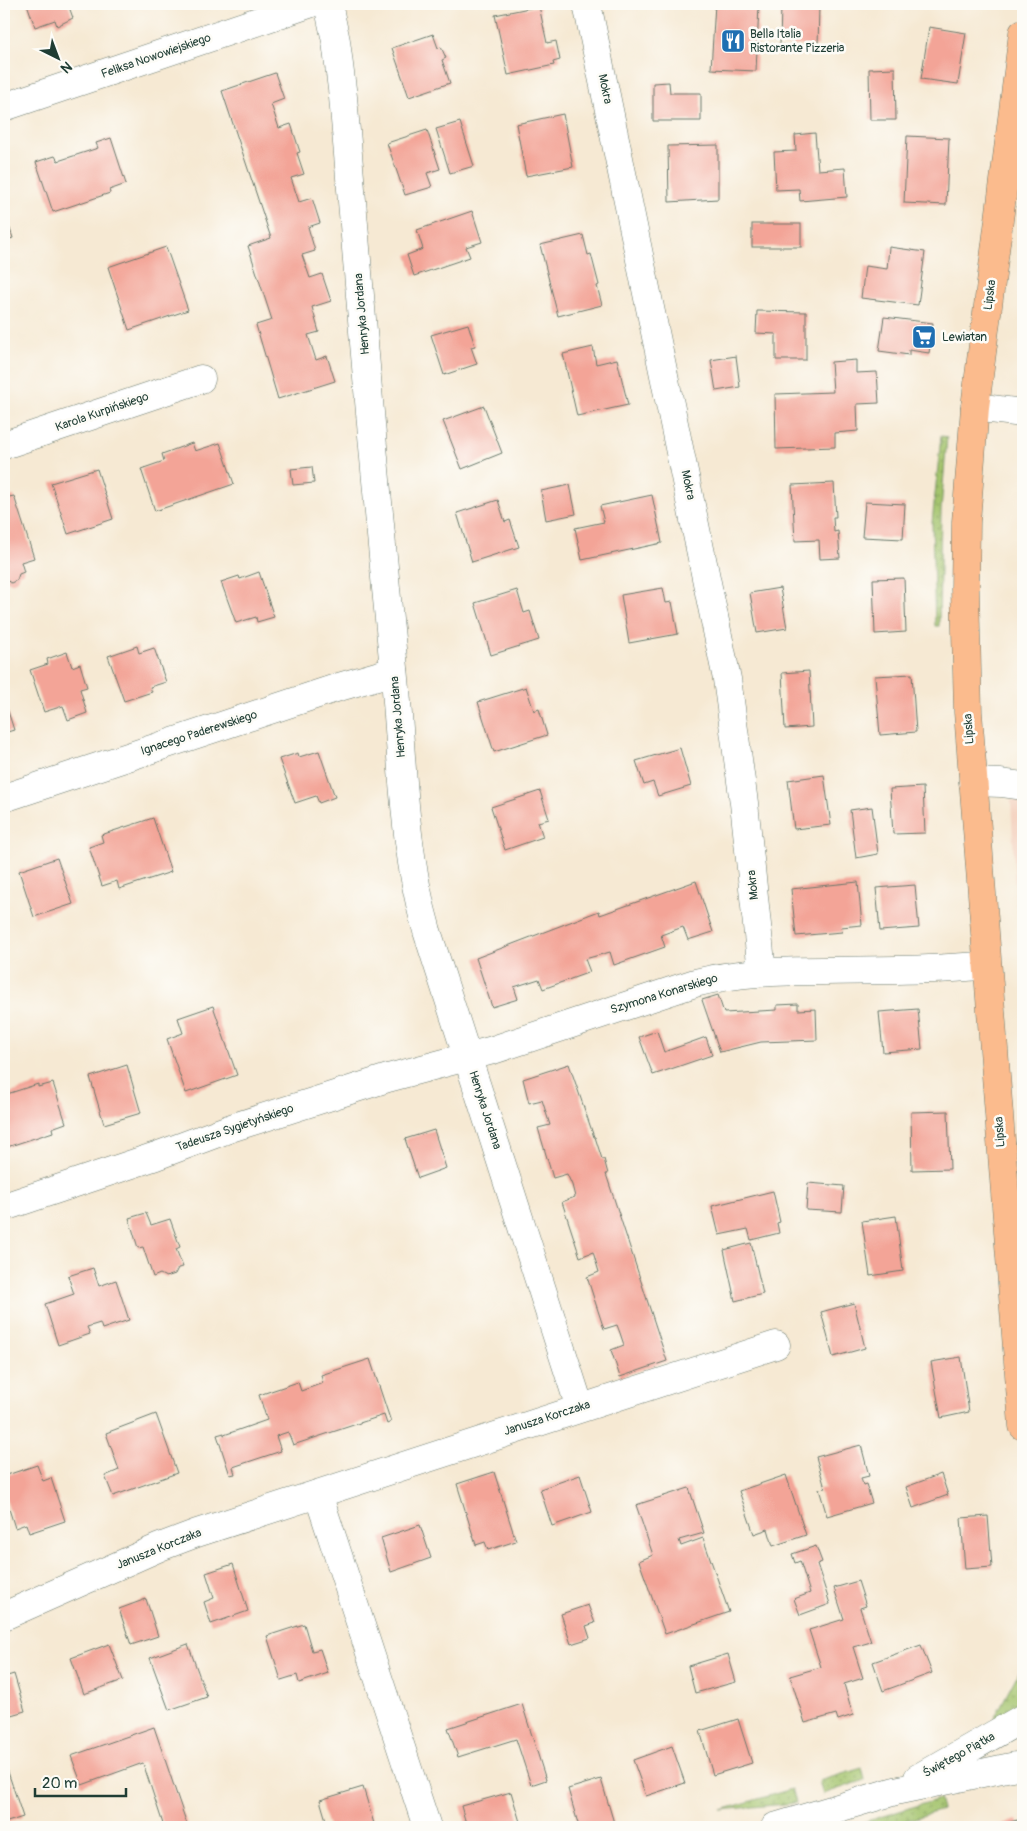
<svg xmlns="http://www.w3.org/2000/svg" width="1027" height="1831" viewBox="0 0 1027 1831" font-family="Pangolin,sans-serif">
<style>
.built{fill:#f4d3c1}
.grass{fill:url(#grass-dots);stroke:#628050}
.building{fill:#f3a497}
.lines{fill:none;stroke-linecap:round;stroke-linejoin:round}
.minor-casing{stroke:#6a796c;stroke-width:29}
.major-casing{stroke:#6a796c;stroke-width:29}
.minor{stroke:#fff;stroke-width:28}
.major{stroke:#fbbb8d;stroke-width:28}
.labels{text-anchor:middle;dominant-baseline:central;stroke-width:5;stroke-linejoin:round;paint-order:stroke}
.poi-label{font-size:12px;fill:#1f3d34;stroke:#fdfcf7;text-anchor:start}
.street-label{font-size:12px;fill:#1f3d34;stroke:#fdfcf7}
</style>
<defs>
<pattern id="grass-dots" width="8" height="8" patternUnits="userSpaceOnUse" patternTransform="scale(1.25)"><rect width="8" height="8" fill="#a4c46d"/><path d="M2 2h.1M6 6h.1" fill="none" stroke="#85a05a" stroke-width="1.8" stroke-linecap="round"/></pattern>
</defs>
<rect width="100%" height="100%" fill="#fdfcf7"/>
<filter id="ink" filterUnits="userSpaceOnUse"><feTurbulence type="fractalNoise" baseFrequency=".02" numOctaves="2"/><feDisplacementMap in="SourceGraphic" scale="10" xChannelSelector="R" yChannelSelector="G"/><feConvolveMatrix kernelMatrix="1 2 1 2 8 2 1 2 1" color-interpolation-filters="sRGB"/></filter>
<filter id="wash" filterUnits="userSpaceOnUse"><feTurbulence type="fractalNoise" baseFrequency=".0096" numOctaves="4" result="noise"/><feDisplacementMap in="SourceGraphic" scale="20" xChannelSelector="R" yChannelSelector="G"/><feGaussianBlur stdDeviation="1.12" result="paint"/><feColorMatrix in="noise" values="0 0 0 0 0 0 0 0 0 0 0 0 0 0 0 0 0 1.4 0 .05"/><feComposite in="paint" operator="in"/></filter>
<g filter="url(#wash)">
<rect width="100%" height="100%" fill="#f6e9d3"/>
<path class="built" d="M1011 800 1023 801V906L1016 907Z"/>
<g class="grass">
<path d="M941 436 947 437 941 510 939 626H935L932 523Z"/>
<path d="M1023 1664V1701L1014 1713 989 1728Z"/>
<path d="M862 1768 865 1780 823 1794 819 1781Z"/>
<path d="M792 1789 796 1803 721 1810Z"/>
<path d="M939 1799 942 1810 884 1827H858L857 1824Z"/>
</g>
<g id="blocks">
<g class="building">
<path d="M27 4H68L73 18 57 26 55 20 35 27Z"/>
<path d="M715 4 759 5 756 71 711 69Z"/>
<path d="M539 6 547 43 556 41 560 60 553 62 554 65 508 75 495 15Z"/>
<path d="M781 6 819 7 818 46 780 45Z"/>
<path d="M929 27 966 33 958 84 921 79Z"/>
<path d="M433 34 438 48 441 47 446 58 442 60 450 83 409 97 392 48Z"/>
<path d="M895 68 896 120H870L869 69Z"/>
<path d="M275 73 284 99 271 104 279 128 291 124 300 152 297 153 304 174 291 178 299 202 312 198 320 223 308 227 315 251 302 255 310 278 322 274 331 301 312 307 319 332 308 335 316 360 327 356 335 381 278 399 256 325 272 320 248 246 271 238 222 91Z"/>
<path d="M669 82 670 93H701V121H653V83Z"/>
<path d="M563 114 573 167 526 176 516 124Z"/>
<path d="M460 122 474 166 450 173 436 129Z"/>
<path d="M427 130 440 169 427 173 432 187 405 195 387 143Z"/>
<path d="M815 133 818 170 845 168 847 197 800 201 799 189 776 190 774 152 796 151 795 135Z"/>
<path d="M907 136 949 138 946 205 904 203Z"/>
<path d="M111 138 126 184 109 190 110 193 53 212 36 162 55 156 58 161 98 148 96 143Z"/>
<path d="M718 145V199L669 202 668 146Z"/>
<path d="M4 211 13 238 4 241Z"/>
<path d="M472 211 482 242 466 247 470 257 414 276 407 255 423 249 417 230Z"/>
<rect x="752" y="224" width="49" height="23"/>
<path d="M583 235 588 255 591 254 599 285 597 286 602 305 558 316 540 245Z"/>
<path d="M166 247 188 310 129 330 108 267Z"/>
<path d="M889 247 925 252 918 305 861 298 865 266 887 269Z"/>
<path d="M757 311 806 312V360H776V334L756 333Z"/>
<path d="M884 317 933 323 929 353 909 350V355L879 351Z"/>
<path d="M468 324 475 346 471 347 477 364 444 375 431 335Z"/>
<path d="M593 347 596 364 617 359 628 405 577 416 563 354Z"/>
<path d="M736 356 740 387 716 391 711 360Z"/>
<path d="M856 360V373L877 372 879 403 857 404 858 431 835 433V447L776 449 775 394 833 392 831 362Z"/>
<path d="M484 406 502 453 462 469 443 421Z"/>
<path d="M192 443 195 451 220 443 234 484 155 511 141 469 164 461 162 454Z"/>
<path d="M312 467 314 483 293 485 291 469Z"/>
<path d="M97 469 113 519 68 534 51 483Z"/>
<path d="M834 483 836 517H833L834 532 838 531 840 558 820 559 819 540 795 541 792 485Z"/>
<path d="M570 485 576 514 546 520 541 491Z"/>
<path d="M652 495 662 543 582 560 575 528 604 522 600 506Z"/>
<path d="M14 496 34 558 21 562 24 572 19 574 17 580 11 583 4 579V498Z"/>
<path d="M498 500 505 522 510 520 519 547 472 562 457 513Z"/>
<path d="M865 502 905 504 903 539 862 537Z"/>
<path d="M259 572 274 617 257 622 256 617 236 623 221 582 239 576 240 579Z"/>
<path d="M904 578 906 632 875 634 873 579Z"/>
<path d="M663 588 666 603 672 602 678 634 629 643 621 595Z"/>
<path d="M780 588 787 628 757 633 750 593Z"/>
<path d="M517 590 524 613 530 611 539 640 491 655 475 603Z"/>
<path d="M137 646 139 653 154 648 166 682 150 687 152 692 124 701 108 656Z"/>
<path d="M67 652 72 667 80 664 87 687 80 689 87 713 68 720 63 706 44 712 30 670 48 664 47 659Z"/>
<path d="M809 671 812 727 785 729 782 673Z"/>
<path d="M912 674 916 732 880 735 875 676Z"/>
<path d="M526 687 534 711 539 709 547 735 494 752 478 702Z"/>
<path d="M4 699 14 730 4 733Z"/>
<path d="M680 748 691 786 658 796 653 782 644 785 636 761Z"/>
<path d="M319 751 335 797 319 803 316 796 295 803 279 759 298 753 299 757Z"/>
<path d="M824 775 831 825 794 829 788 780Z"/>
<path d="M923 787 925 833 893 834 890 789Z"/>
<path d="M540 791 549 819 538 822 543 837 505 850 491 807Z"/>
<path d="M872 807 878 854 856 858 850 810Z"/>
<path d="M153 818 171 872 119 889 117 881 102 886 89 847 103 842 101 835Z"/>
<path d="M57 858 73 904 34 917 19 871Z"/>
<path d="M696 881 713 932 688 940 683 927 661 935 665 947 614 965 610 952 585 959 590 972 543 989 539 979 514 987 518 999 492 1007 476 958 599 911 600 915Z"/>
<path d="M858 882 862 925 841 927 842 932 796 936 791 889Z"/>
<path d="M915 885 919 928 880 931 876 888Z"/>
<path d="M718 995 724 1013 777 1010V1005L798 1004V1010L816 1009 817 1040 761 1042 720 1052 702 1000Z"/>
<path d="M213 1006 237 1075 186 1093 167 1039 183 1033 178 1018Z"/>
<path d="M918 1009 922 1049 883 1052 879 1012Z"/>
<path d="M657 1031 664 1052 706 1037 712 1055 653 1075 639 1037Z"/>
<path d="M569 1064 594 1137H595L602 1159H604L608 1174H606L667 1361 620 1377 611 1350 624 1345 620 1333 617 1325 604 1329 587 1277 599 1272 593 1252 580 1257 562 1202 575 1197 572 1185 567 1174 553 1178 538 1128 550 1125 542 1100 529 1103 523 1079Z"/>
<path d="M127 1065 141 1113 104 1124 90 1077Z"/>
<path d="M53 1083 66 1123 52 1128 53 1132 4 1148V1095L38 1084V1087Z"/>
<path d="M948 1111 950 1169 912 1170 911 1112Z"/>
<path d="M434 1130 446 1168 418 1178 405 1139Z"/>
<path d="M808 1183 844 1186 842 1212 806 1210Z"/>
<path d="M773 1191 780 1222 777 1223 779 1233 751 1240 748 1229 719 1235 712 1206Z"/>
<path d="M146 1213 151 1225 170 1219 180 1247 176 1249 183 1267 178 1268 175 1274 166 1277 160 1274 153 1277 143 1247 138 1248 129 1218Z"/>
<path d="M896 1216 903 1271 870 1276 862 1221Z"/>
<path d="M751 1243 763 1294 735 1301 724 1250Z"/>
<path d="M93 1268 99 1286 116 1280 129 1320 102 1329 100 1323 87 1327 90 1334 58 1345 45 1304 74 1294 68 1276Z"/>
<path d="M854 1303 865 1348 833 1357 821 1312Z"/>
<path d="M961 1357 969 1412 941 1418 931 1362Z"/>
<path d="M370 1359 391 1422 387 1424 384 1415 293 1445 288 1432 276 1436 281 1451 233 1467 235 1474 230 1475 217 1435 224 1433V1435L267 1420 259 1395 298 1382 301 1391 323 1383 321 1375Z"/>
<path d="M156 1414 177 1473 113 1496 105 1476 119 1470 106 1433Z"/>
<path d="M861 1445 869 1476 861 1478 863 1485 866 1484 872 1503 827 1516 819 1489 825 1488 816 1457Z"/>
<path d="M37 1465 43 1481 51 1478 65 1521 29 1533 26 1524 15 1528 4 1493V1476Z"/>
<path d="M494 1472 516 1541 488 1550 485 1542 476 1545 457 1484Z"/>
<path d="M941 1474 948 1495 913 1508 906 1487Z"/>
<path d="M580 1475 592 1512 552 1526 540 1489Z"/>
<path d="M786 1475 806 1535 773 1546 768 1529 754 1534 739 1491Z"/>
<path d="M689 1488 704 1533 679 1540 681 1546 703 1538 729 1612 665 1634 639 1561 653 1555 636 1505Z"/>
<path d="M988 1516 992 1567 965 1569 961 1518Z"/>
<path d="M420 1525 431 1558 391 1572 381 1538Z"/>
<path d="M816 1546 822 1562 817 1564 830 1604 800 1615 794 1599 810 1593 800 1561 795 1563 792 1554Z"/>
<path d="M233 1564 248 1611 211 1624 204 1602 214 1598 206 1573Z"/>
<path d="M858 1581 866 1606 860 1608 871 1642 853 1647 863 1678 844 1684 853 1715 838 1720 836 1714 805 1723 790 1676 821 1667 809 1630 844 1619 834 1588Z"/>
<path d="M146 1599 158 1636 131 1645 119 1609Z"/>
<path d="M588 1605 595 1623 586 1626 590 1638 571 1644 561 1614Z"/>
<path d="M304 1624 312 1651 320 1649 328 1673 299 1683 297 1675 281 1680 267 1636Z"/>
<path d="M109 1644 123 1680 84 1694 71 1658Z"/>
<path d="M188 1644 207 1697 169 1710 150 1658Z"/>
<path d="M921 1645 932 1673 883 1691 873 1662Z"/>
<path d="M728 1654 736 1682 695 1693 688 1666Z"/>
<path d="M14 1674 25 1711 4 1717V1677Z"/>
<path d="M522 1704 546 1780 531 1785 516 1739 458 1757 448 1728Z"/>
<path d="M738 1719 752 1763 713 1775 700 1731Z"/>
<path d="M154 1727 178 1798 188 1827H164L143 1763 82 1785 71 1756Z"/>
<path d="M672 1746 685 1783 646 1796 633 1760Z"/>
<path d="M4 1760 23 1817 4 1823Z"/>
<path d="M601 1779 614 1823 601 1827H579L568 1789Z"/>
<path d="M363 1787 375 1827H328L320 1800Z"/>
<path d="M511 1792 520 1822 502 1827H467L461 1806Z"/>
<path d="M1017 1820 1019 1827H994Z"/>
</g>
</g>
</g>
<g filter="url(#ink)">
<use href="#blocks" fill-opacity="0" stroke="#6a796c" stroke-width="1"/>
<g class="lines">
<defs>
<g id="minor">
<path d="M328 4 336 41 343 97C360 288 374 478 394 668 403 757 402 845 427 931L580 1408"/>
<path d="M587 4 727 679 744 803 762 972"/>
<path d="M4 107 309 4"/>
<path d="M975 407 1023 413"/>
<path d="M4 445 201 379"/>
<path d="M973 782 1001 783 1023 786"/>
<path d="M4 798 339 687 394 671"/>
<path d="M4 1207 156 1156 234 1127 388 1078 493 1050 695 983C738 972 780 971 824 971 878 970 933 971 987 965"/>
<path d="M318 1494 427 1827"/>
<path d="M4 1616 160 1547 197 1533 776 1345"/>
<path d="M918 1778 1023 1718"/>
<path d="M775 1827 895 1791 1016 1766H1023"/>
</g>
<path id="major" d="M1023 33 975 407 966 522 965 589 968 712 1023 1426"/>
</defs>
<use href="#minor" class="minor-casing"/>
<use href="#major" class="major-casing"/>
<use href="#minor" class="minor"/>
<use href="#major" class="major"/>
</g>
</g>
<defs>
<symbol id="restaurant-square" viewBox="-11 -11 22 22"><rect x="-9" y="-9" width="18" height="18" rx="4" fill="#1f6fb2" stroke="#fdfcf7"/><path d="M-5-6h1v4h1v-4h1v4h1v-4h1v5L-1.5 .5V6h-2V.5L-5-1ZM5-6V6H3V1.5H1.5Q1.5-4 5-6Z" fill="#fff"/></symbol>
<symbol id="supermarket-square" viewBox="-11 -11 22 22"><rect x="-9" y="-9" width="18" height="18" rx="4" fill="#1f6fb2" stroke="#fdfcf7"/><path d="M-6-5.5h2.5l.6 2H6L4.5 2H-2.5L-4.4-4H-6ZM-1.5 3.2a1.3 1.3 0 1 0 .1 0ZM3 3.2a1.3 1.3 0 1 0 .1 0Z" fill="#fff"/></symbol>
</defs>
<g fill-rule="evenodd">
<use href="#restaurant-square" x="719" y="27" width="28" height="28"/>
<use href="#supermarket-square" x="910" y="323" width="28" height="28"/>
</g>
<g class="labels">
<g class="poi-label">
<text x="750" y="34">Bella Italia<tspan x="750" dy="14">Ristorante Pizzeria</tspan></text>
<text x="942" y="337">Lewiatan</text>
</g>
<g class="street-label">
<text transform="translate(156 56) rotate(-19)">Feliksa Nowowiejskiego</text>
<text transform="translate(605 89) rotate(78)">Mokra</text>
<text transform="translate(990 295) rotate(-83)">Lipska</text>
<text transform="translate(362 314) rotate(-95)">Henryka Jordana</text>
<text transform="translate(102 412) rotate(-19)">Karola Kurpińskiego</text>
<text transform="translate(688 485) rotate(78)">Mokra</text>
<text transform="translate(398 717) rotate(-95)">Henryka Jordana</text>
<text transform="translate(969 729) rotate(-94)">Lipska</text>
<text transform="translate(199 733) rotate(-18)">Ignacego Paderewskiego</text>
<text transform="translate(753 885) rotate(-96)">Mokra</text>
<text transform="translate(664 994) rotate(-17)">Szymona Konarskiego</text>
<text transform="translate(485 1110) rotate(72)">Henryka Jordana</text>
<text transform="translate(235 1128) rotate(-19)">Tadeusza Sygietyńskiego</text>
<text transform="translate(1000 1132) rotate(-94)">Lipska</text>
<text transform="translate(547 1418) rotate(-18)">Janusza Korczaka</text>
<text transform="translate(159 1549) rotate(-22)">Janusza Korczaka</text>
<text transform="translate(959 1755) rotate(-29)">Świętego Piątka</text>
</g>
</g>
<rect width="1027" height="1831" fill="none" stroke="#fdfcf7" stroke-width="20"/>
<g transform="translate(58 58) rotate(138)" stroke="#fdfcf7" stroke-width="4" paint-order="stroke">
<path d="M0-4L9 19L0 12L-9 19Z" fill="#1f3d34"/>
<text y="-8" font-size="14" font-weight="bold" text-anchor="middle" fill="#1f3d34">N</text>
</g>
<path d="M35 1788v8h91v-8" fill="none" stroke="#1f3d34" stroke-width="2.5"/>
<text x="42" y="1788" font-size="15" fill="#1f3d34" stroke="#fdfcf7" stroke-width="4" paint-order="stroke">20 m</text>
</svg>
